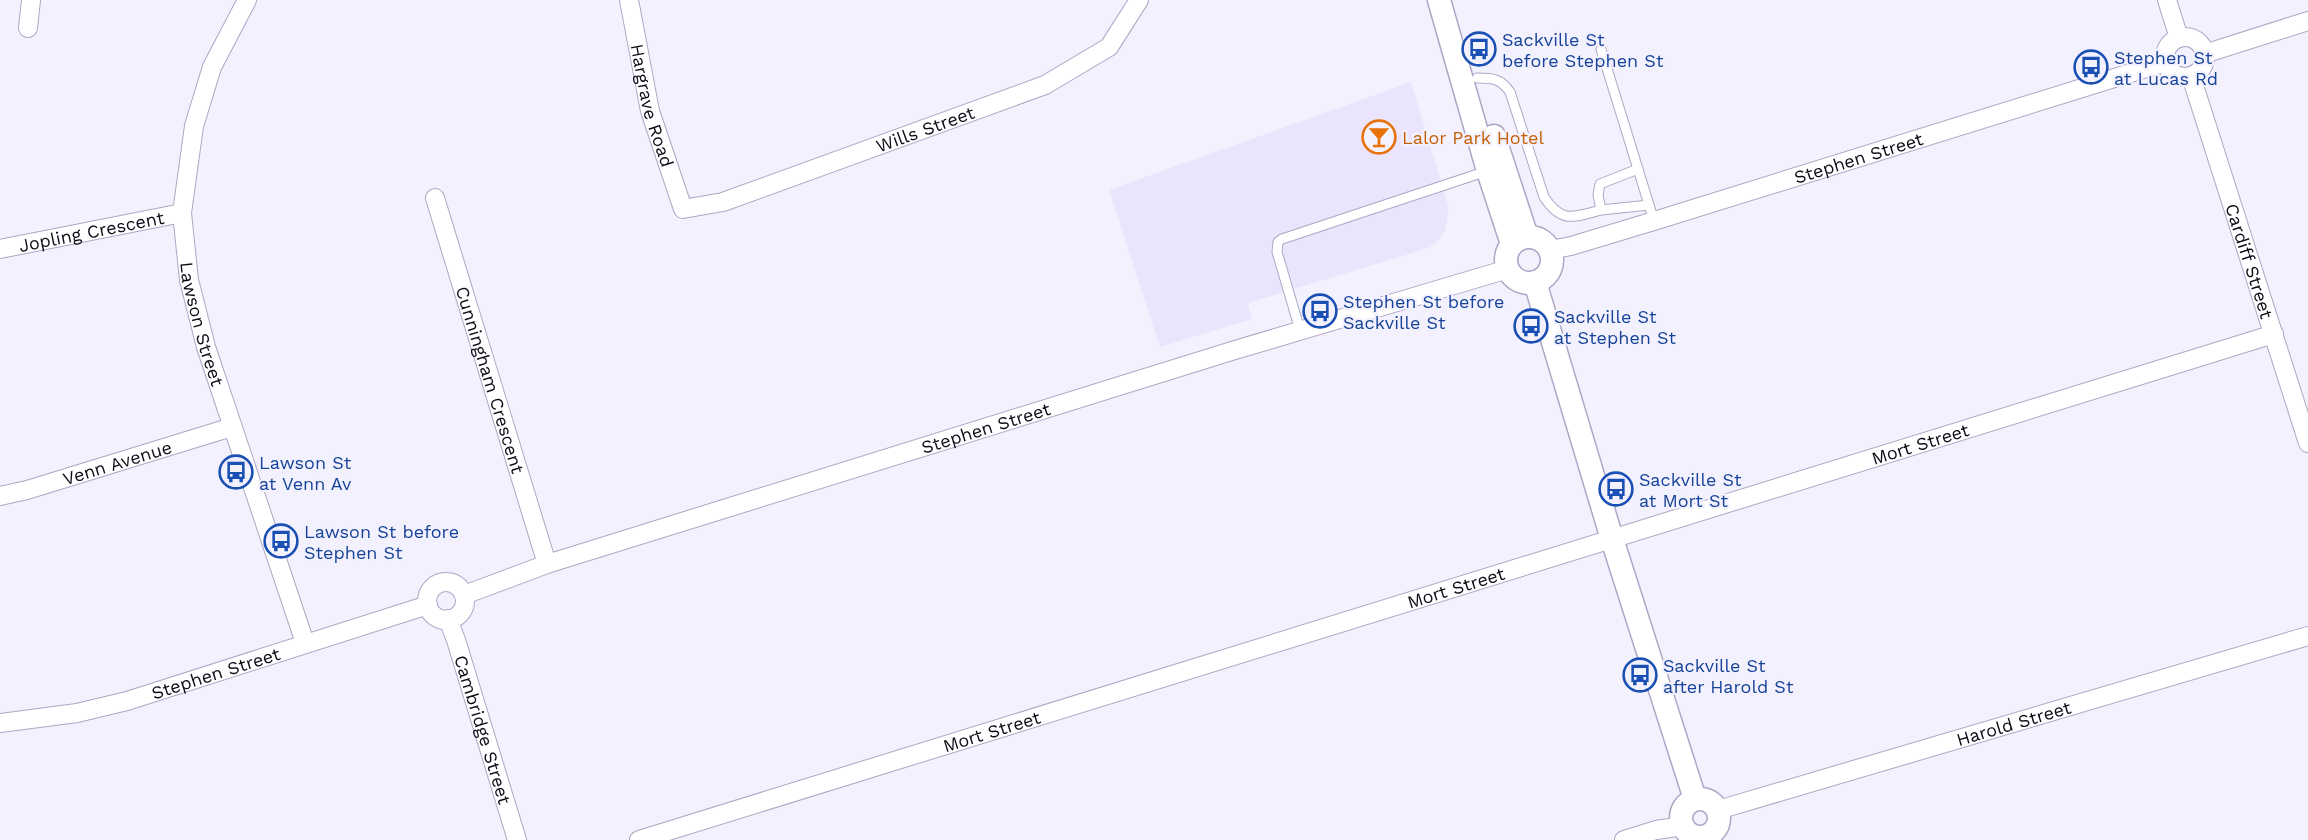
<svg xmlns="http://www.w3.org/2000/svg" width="2308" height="840" viewBox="0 0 2308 840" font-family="'Work Sans',sans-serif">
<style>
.built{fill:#eae5fd}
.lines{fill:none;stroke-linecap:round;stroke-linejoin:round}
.service-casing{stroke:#ada6c6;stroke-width:11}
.minor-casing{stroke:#ada6c6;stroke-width:20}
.tertiary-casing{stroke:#ada6c6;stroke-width:25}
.service{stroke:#fff;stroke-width:9}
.minor{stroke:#fff;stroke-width:18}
.tertiary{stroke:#fff;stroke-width:22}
.labels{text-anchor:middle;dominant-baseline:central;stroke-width:4.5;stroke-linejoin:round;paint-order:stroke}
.transit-label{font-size:18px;fill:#164399;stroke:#f3f1fe;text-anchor:start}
.street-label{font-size:18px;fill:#0e0b16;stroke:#f3f1fe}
.food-label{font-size:18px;fill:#c56008;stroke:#f3f1fe;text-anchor:start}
</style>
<rect width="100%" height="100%" fill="#f3f1fe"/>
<path class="built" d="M1411 82 1449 208 1445 231 1439 239 1430 247 1406 255 1248 303 1252 319 1160 347 1109 190Z"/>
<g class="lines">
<defs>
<g id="service">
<path d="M1601 49 1654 221"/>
<path d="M1477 78C1492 78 1500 78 1510 92L1544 197C1562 224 1573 217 1601 210"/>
<path d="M1638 169 1600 184 1598 195 1601 210 1649 205"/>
<path d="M1300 330 1277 252 1278 242 1282 239 1487 171"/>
</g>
<g id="minor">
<path id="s1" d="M247 0 212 67 194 126 182 213 189 280 206 347 305 643"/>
<path id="s2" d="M629 0 650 111 683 209 723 202 1045 85 1109 47 1139 0"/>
<path d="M2167 0 2179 38"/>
<path d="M28 28 31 0"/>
<circle cx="2185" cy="57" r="20"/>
<path d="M2204 54 2308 21"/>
<path id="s3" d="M2191 76 2308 443"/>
<path id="s4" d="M435 198 547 564"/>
<path id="s5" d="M0 249 182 213"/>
<path id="s6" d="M1550 250 1571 246 1654 221 2166 62"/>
<path id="s7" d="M0 496 27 490 232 427"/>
<circle cx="446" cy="601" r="19"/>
<path id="s8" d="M464 595 547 564 1235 350 1508 269"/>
<path id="s9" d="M448 619 456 640 517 840"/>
<path id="s10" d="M0 723 77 713 127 701 428 605"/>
<path id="s11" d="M1718 810 2308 636"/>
<path id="s12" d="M639 840 2274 334"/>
<path d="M1624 840 1656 830 1683 826"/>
</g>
<g id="tertiary">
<path d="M1439 0 1488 171 1512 244"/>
<path d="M1494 136 1527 237"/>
<circle cx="1529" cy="260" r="23"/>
<path d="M1535 282 1612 539 1695 799"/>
<circle cx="1700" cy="818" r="19"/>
</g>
</defs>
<use href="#service" class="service-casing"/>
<use href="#minor" class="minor-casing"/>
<use href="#tertiary" class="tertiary-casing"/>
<use href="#service" class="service"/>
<use href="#minor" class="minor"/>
<use href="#tertiary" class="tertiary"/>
</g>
<defs>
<symbol id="bus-ring" viewBox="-11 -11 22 22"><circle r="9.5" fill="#f3f1fe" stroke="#1a4fb4" stroke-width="1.5"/><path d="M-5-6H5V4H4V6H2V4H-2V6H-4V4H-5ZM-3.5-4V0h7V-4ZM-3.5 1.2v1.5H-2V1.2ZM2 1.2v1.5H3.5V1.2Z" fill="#1a4fb4"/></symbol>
<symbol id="bar-ring" viewBox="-11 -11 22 22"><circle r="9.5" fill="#f3f1fe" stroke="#e8710a" stroke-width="1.5"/><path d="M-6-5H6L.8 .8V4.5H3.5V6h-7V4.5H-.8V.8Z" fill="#e8710a"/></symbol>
</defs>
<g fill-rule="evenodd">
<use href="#bus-ring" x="1460" y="30" width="38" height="38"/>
<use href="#bus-ring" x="2072" y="48" width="38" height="38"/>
<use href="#bar-ring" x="1360" y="118" width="38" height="38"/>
<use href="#bus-ring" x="1301" y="292" width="38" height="38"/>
<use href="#bus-ring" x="1512" y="307" width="38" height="38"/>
<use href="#bus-ring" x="217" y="453" width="38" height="38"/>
<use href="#bus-ring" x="1597" y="470" width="38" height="38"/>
<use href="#bus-ring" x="262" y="522" width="38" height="38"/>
<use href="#bus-ring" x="1621" y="656" width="38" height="38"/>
</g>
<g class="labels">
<g class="transit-label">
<text x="1502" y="39">Sackville St<tspan x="1502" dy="21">before Stephen St</tspan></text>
<text x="2114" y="57">Stephen St<tspan x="2114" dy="21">at Lucas Rd</tspan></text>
<text x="1343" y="301">Stephen St before<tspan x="1343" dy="21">Sackville St</tspan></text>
<text x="1554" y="316">Sackville St<tspan x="1554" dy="21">at Stephen St</tspan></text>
<text x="259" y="462">Lawson St<tspan x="259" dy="21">at Venn Av</tspan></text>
<text x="1639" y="479">Sackville St<tspan x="1639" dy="21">at Mort St</tspan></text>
<text x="304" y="531">Lawson St before<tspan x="304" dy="21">Stephen St</tspan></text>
<text x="1663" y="665">Sackville St<tspan x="1663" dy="21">after Harold St</tspan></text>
</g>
<g class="street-label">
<text stroke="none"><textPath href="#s2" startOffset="108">Hargrave Road</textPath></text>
<text stroke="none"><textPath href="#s2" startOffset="472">Wills Street</textPath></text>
<text stroke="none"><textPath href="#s6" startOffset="322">Stephen Street</textPath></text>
<text stroke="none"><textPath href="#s5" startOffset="93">Jopling Crescent</textPath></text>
<text stroke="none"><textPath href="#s3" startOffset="194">Cardiff Street</textPath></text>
<text stroke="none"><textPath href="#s1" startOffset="338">Lawson Street</textPath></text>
<text stroke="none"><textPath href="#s4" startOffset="190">Cunningham Crescent</textPath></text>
<text stroke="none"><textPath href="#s8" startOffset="548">Stephen Street</textPath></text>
<text stroke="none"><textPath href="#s12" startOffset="1341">Mort Street</textPath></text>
<text stroke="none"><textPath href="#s7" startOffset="122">Venn Avenue</textPath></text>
<text stroke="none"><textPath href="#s12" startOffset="855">Mort Street</textPath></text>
<text stroke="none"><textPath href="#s10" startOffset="222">Stephen Street</textPath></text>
<text stroke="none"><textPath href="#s11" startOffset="308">Harold Street</textPath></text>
<text stroke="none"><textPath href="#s9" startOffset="116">Cambridge Street</textPath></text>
<text stroke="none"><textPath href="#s12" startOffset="369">Mort Street</textPath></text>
</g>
<g class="food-label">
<text x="1402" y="137">Lalor Park Hotel</text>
</g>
</g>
</svg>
